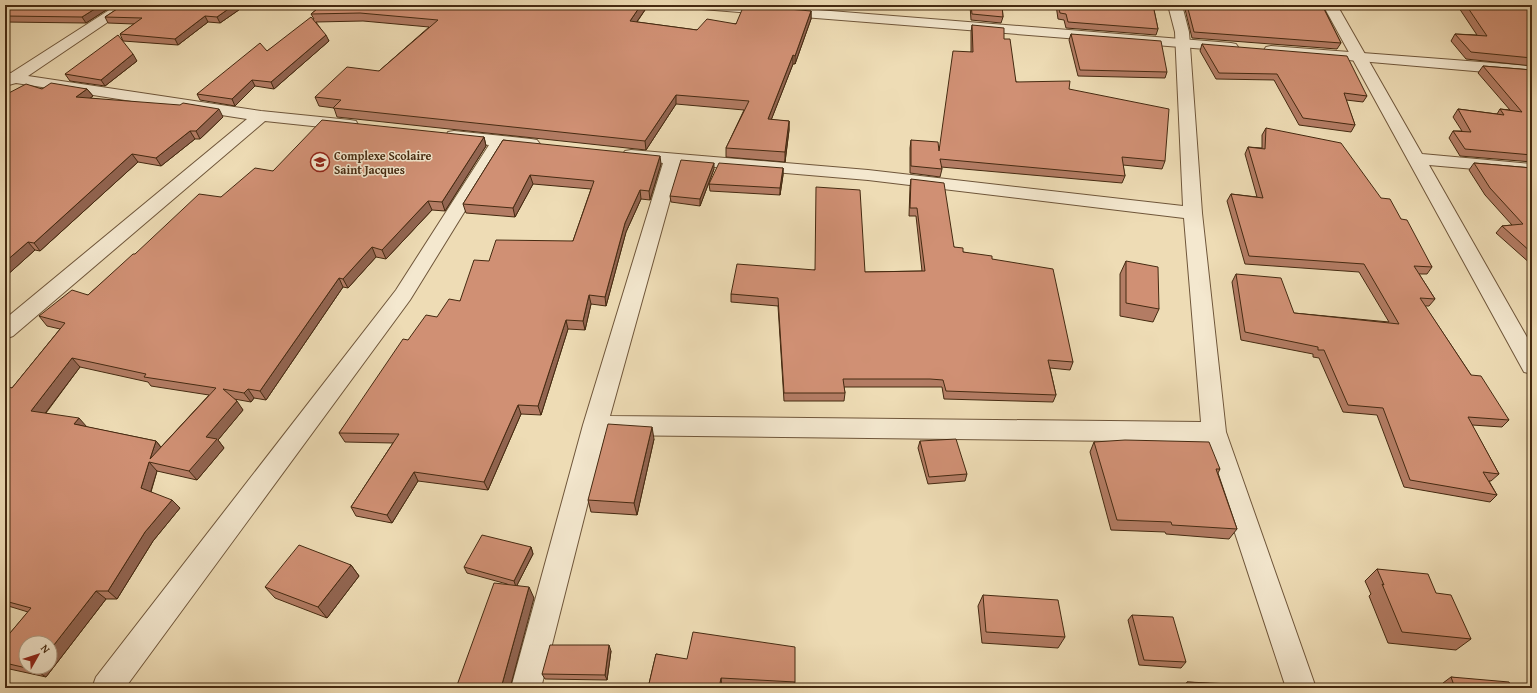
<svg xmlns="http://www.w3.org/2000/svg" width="1537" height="693" viewBox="0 0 1537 693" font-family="'Gentium Book Plus',serif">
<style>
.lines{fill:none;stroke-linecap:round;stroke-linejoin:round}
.minor-casing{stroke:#6f563a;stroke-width:2}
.tertiary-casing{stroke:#6f563a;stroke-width:2}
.minor{fill:#f4e8cf;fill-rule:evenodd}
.tertiary{fill:#f4e8cf;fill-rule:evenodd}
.wall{fill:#b37c64;stroke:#452a11;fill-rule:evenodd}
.shaded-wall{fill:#926551;stroke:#452a11}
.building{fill:#d09074;stroke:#452a11;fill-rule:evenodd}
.labels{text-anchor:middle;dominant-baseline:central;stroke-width:3;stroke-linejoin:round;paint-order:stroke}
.far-poi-label{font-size:12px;font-weight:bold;fill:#452a11;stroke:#f4e8cf;text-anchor:start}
</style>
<rect width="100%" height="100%" fill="#eedcb5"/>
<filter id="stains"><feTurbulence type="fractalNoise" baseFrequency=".005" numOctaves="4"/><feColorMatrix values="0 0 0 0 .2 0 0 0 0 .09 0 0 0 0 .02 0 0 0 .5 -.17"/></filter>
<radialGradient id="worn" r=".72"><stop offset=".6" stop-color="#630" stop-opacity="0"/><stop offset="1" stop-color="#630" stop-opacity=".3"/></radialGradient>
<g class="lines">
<defs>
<g id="minor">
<path d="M117 5H133L28 76 261 111 350 120 356 121 358 125 356 129 350 130 265 121 13 336 5 339V319L247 119 16 83 5 86V72L11 73Z"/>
<path d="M1168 5H1182L1189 32 1202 213 1226 432 1316 688H1286L1205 442 605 435 541 688H511L583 425 663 163 625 159 622 155 625 151 631 150 868 170 1183 206 1175 32ZM680 164 868 180 1184 218 1201 422 610 416Z"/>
<path d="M1323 5H1337L1422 154 1532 164V174L1429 165 1532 346V374L1524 372Z"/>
<path d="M454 131 531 139 537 140 540 144 537 148 531 149 505 146 410 300 125 688H92L96 677 396 290 489 145 448 140 446 136 448 132Z"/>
</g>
<g id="tertiary">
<path d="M695 5H755L1231 43 1236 44 1238 47 1236 50 1231 51 702 9 697 8Z"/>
<path d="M1271 46 1532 66V76L1266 53 1264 50 1266 47Z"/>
</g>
</defs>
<use href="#minor" class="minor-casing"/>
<use href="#tertiary" class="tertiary-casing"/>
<use href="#minor" class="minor"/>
<use href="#tertiary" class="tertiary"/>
</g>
<g class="wall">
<path d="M5 5H114L86 23 5 22Z"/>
<path d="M123 5H246L220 23 208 22 178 45 123 41 120 34 134 24 108 23 105 17Z"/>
<path d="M322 5H646L647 7 637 22 697 30 811 11V19L795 64H793L771 120 789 121V130L785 162 726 157V148L744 110 676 104 646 150 337 117 334 108 319 106 315 97 379 71 429 27 363 21 316 22 329 41 274 89 255 86 235 106 200 100 197 94 267 51 314 19 311 14Z"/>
<path d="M770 5H816L814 8Z"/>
<path d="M970 5H1002L1003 17 1001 23 971 20Z"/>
<path d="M1056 5H1153L1158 29 1156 35 1066 28 1064 20 1058 19Z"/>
<path d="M1184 5H1322L1341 43 1337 49 1192 38Z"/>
<path d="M1457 5H1532V66L1466 59 1451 41 1455 34 1477 35Z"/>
<path d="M972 25 1004 39 1016 82 1069 89 1165 161 1162 169 1123 165 1125 176 1122 183 941 167 942 169 940 177 910 173V148L911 140 939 150 971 51V32Z"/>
<path d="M1071 34 1167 72 1165 78 1078 76 1069 40Z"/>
<path d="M1202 44 1367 96 1363 102 1346 100 1355 125 1351 132 1299 125 1274 80 1216 79 1200 51Z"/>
<path d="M137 61 105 86 70 81 65 74Z"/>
<path d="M1483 66 1532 70V162L1460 156 1449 138 1453 131H1462L1453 117 1458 109 1497 114 1500 109 1510 110 1478 73Z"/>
<path d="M42 89H87L93 96 90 98 223 117 200 139H195L161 166 138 162 40 251 35 250 5 277V95Z"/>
<path d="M1266 128 1381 198 1401 219 1432 267 1427 274H1419L1435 299 1429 306H1425L1471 375 1509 420 1502 427 1472 425 1499 474 1491 481H1489L1497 495 1490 502 1404 487 1377 415 1343 412 1319 358 1313 357V354L1241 340 1232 282 1236 274 1294 313 1389 322 1359 272 1245 264 1227 201 1231 194 1257 197 1245 154 1248 147 1262 148V135Z"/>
<path d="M484 137 486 146 445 211 432 210 386 259 376 257 348 288 343 287 266 400 254 398 251 402 234 399 243 410 218 440 224 448 197 480 157 471 151 492 180 508 153 541 117 599H106L46 677 5 668V639L28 612 5 605V386L12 388 60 329 47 326 39 316 88 295 135 254 221 197 273 171ZM80 367 148 382 151 386 209 395 161 447 156 441 87 427 46 413Z"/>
<path d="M503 140 661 164 650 200 641 199 626 232 606 306 591 304 585 330 568 329 541 415 521 414 488 490 418 481 392 523 356 516 351 507 393 443 345 442 339 433 408 340 437 317 460 301 489 261 573 241 591 189 533 184 515 217 466 213 463 204Z"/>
<path d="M1474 163 1532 168V265L1496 233 1502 226 1512 225 1485 195 1469 170Z"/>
<path d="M783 168V175L780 195 710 191 709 184Z"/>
<path d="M714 169 700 206 671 202 670 196Z"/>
<path d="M911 179 954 247 963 252 992 259 1073 362 1070 370 1050 368 1056 395 1053 402 944 399 942 387H844L845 393 844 401H784L778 306 731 302V294L814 270 865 272 922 271 916 216H909L910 187Z"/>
<path d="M1126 261 1159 309 1153 322 1120 316V274Z"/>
<path d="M1532 276V285L1528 280Z"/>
<path d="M654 439 637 515 591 512 588 500Z"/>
<path d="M920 441 967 474 965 481 928 484 918 448Z"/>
<path d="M1094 442 1220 469 1218 473 1237 529 1229 539 1166 534 1165 532 1111 530 1090 452Z"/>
<path d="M531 547 533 554 517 585 534 598 507 584 467 573 464 567Z"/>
<path d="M351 565 359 576 327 618 275 598 265 587Z"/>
<path d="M1377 569 1436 593 1471 639 1456 650 1388 643 1369 596 1371 594 1365 581Z"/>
<path d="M983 595 1065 637 1058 648 982 643 978 606Z"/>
<path d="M1132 615 1186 662 1181 668 1139 665 1128 620Z"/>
<path d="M611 651 607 680 545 679 542 674Z"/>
<path d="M656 654 795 682 794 688 722 687V688H648Z"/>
<path d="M1451 677 1512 688H1445L1443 683Z"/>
<path d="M1187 682 1279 688H1182Z"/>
</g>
<g class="shaded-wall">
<path d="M101 5H114L86 23 82 17Z"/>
<path d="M234 5H246L220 23 217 17Z"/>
<path d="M641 5H646L647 7 631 30 630 21Z"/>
<path d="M811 11V19L795 64V56Z"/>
<path d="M205 16 208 22 178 45 175 39Z"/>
<path d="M326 35 329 41 274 89 271 82Z"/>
<path d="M133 54 137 61 105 86 101 80Z"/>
<path d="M793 55V64L768 128V119Z"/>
<path d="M252 80 255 86 235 106 232 99Z"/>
<path d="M87 89 93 96 81 105 76 97Z"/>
<path d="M676 95V104L646 150 645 141Z"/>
<path d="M219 109 223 117 200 139 196 131Z"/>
<path d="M789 121V130L785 162V152Z"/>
<path d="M190 131 195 139 161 166 156 158Z"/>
<path d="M484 137 486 146 445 211 442 202Z"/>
<path d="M132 154 138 162 40 251 34 243Z"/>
<path d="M660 156 661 164 650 200 649 191Z"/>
<path d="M714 163V169L700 206V199Z"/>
<path d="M783 168V175L780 195V188Z"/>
<path d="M530 175 533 184 515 217 513 208Z"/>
<path d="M640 190 641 199 626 232 606 306 605 297 625 223Z"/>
<path d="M428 201 432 210 386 259 382 250Z"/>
<path d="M28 242 35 250 5 277V262Z"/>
<path d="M372 247 376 257 348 288 343 279Z"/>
<path d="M339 278 343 287 266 400 260 391Z"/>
<path d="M589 295 591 304 585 330 583 321Z"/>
<path d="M566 320 568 329 541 415 538 406Z"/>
<path d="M72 358 80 367 40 420 31 411Z"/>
<path d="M248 389 254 398 251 402 244 393Z"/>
<path d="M237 401 243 410 218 440 224 448 197 480 189 471 206 437Z"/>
<path d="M518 405 521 414 488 490 484 482Z"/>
<path d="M79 418 87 427 74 424Z"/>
<path d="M652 427 654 439 637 515 634 503Z"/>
<path d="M156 441 163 450 150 459Z"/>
<path d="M149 462 157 471 149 497 141 488Z"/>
<path d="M414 472 418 481 392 523 387 515Z"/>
<path d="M172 500 180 508 153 541 117 599 108 591 145 532Z"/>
<path d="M531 547 533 554 516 587 514 581Z"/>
<path d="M351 565 359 576 327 618 318 607Z"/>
<path d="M529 587 534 598 510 688H501Z"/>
<path d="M96 591 106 599 46 677 35 670 37 667H50V650Z"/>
<path d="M609 645 611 651 607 680 605 675Z"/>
<path d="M721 678 722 688H719Z"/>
</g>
<g class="building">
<path d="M5 5H101L82 17 5 16Z"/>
<path d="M123 5H234L217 17 205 16 175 39 120 34 142 18 105 17Z"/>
<path d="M322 5H641L630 21 697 30 707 19 736 24 744 5 811 11 795 56 793 55 768 119 789 121 785 152 726 148 749 101 676 95 645 141 333 108 341 100 315 97 347 67 379 71 438 20 360 13 311 14Z"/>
<path d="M971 5H1002L1003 17 972 14Z"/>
<path d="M1058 5H1153L1158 29 1068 22 1066 14 1060 13Z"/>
<path d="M1187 5H1322L1341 43 1194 32Z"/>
<path d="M1466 5H1532V58L1471 52 1455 34 1487 36Z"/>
<path d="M311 17 326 35 271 82 252 80 232 99 197 94 260 43 267 51Z"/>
<path d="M972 25 1004 28V39H1010L1016 82 1070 81 1069 89 1169 109 1165 161 1122 157 1125 176 940 159 942 169 911 166V140L938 142 939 151 953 51 973 52Z"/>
<path d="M1071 34 1161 41 1167 72 1080 70Z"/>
<path d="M118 35 133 54 101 80 65 74Z"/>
<path d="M1202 44 1347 56 1367 96 1344 93 1355 125 1303 118 1277 74 1219 73Z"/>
<path d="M1483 66 1532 70V155L1465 149 1453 131 1471 132 1458 109 1504 115 1500 109 1522 112Z"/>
<path d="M51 83 87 89 76 97 180 105 183 103 219 109 196 131H190L156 158 132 154 34 243 28 242 5 262V95L26 84 42 89Z"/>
<path d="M322 120 484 137 442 202 428 201 382 250 372 247 343 279 339 278 260 391 248 389 244 393 223 389 237 401 206 437 217 439 189 471 149 462 141 488 172 500 145 532 108 591H96L50 650V643H26V667H37L35 670 5 663V639L31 608 5 601V386L12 388 65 323 39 316 72 290 88 295 133 254H135L199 194 221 197 255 168 273 171ZM72 358 146 374 144 377 216 388 150 459 156 441 74 424 79 418 31 411Z"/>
<path d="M1266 128 1341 143 1381 198 1390 199 1401 219 1407 220 1432 267 1414 266 1435 299 1420 298 1471 375 1481 376 1509 420 1468 417 1499 474 1483 472 1497 495 1410 480 1383 408 1348 405 1324 350H1318V347L1245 332 1236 274 1281 278 1294 313 1399 324 1364 264 1249 256 1231 194 1263 198 1248 147 1265 149Z"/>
<path d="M503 140 660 156 649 191 640 190 625 223 605 297 589 295 583 321 566 320 538 406 518 405 484 482 414 472 387 515 351 507 399 434 339 433 403 339 408 340 426 315 437 317 449 299 460 301 474 260 489 261 496 240 573 241 594 181 530 175 513 208 463 204Z"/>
<path d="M681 160 714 163 700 199 670 196Z"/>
<path d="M719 163 783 168 780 188 709 184Z"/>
<path d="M1474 163 1532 168V253L1502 226 1523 224 1490 188Z"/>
<path d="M911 179 944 183 954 247 963 248V252L992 256V259L1053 269 1073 362 1048 360 1056 395 946 391 943 380 930 379H843L845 393H784L778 298 731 294 737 264 815 270 816 187 860 190 865 272 925 271 917 208H910Z"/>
<path d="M1126 261 1158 267 1159 309 1126 303Z"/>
<path d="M608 424 652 427 634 503 588 500Z"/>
<path d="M956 439 967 474 929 477 920 441Z"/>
<path d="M1125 440 1209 442 1220 469H1216L1237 529 1172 525 1171 522 1117 520 1094 442Z"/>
<path d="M482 535 531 547 514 581 464 567Z"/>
<path d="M299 545 351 565 318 607 265 587Z"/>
<path d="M1377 569 1428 574 1436 593 1451 595 1471 639 1402 632 1382 584 1384 585Z"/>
<path d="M494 583 529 587 501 688H456Z"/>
<path d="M983 595 1058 600 1065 637 986 632Z"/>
<path d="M1132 615 1173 617 1186 662 1144 660Z"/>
<path d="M693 632 795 647V682L721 678 719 688H648L656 654 687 659Z"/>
<path d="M550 645H609L605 675 542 674Z"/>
<path d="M1451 677 1509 682 1512 688H1455Z"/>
<path d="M1187 682 1278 686 1279 688H1188Z"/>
</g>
<defs>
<symbol id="school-ring" viewBox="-11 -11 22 22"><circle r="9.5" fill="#f4e8cf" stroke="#8f2418" stroke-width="1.5"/><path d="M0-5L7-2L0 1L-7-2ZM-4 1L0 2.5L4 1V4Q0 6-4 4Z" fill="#8f2418"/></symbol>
</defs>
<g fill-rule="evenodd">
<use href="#school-ring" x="309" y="151" width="22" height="22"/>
</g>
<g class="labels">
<g class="far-poi-label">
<text x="334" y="155">Complexe Scolaire<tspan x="334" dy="14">Saint Jacques</tspan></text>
</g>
</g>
<rect width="1537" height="693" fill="none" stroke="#eedcb5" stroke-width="20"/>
<rect x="6" y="6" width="1525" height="681" fill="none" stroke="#452a11" stroke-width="2"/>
<rect x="10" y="10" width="1517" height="673" fill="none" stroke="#452a11"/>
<g transform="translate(38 655) rotate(51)"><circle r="19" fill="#f4e8cf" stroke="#ae9c83"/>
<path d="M0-3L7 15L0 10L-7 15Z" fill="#8f2418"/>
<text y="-6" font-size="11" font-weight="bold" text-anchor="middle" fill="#452a11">N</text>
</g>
<rect width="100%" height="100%" filter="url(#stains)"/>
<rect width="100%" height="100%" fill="url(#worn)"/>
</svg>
